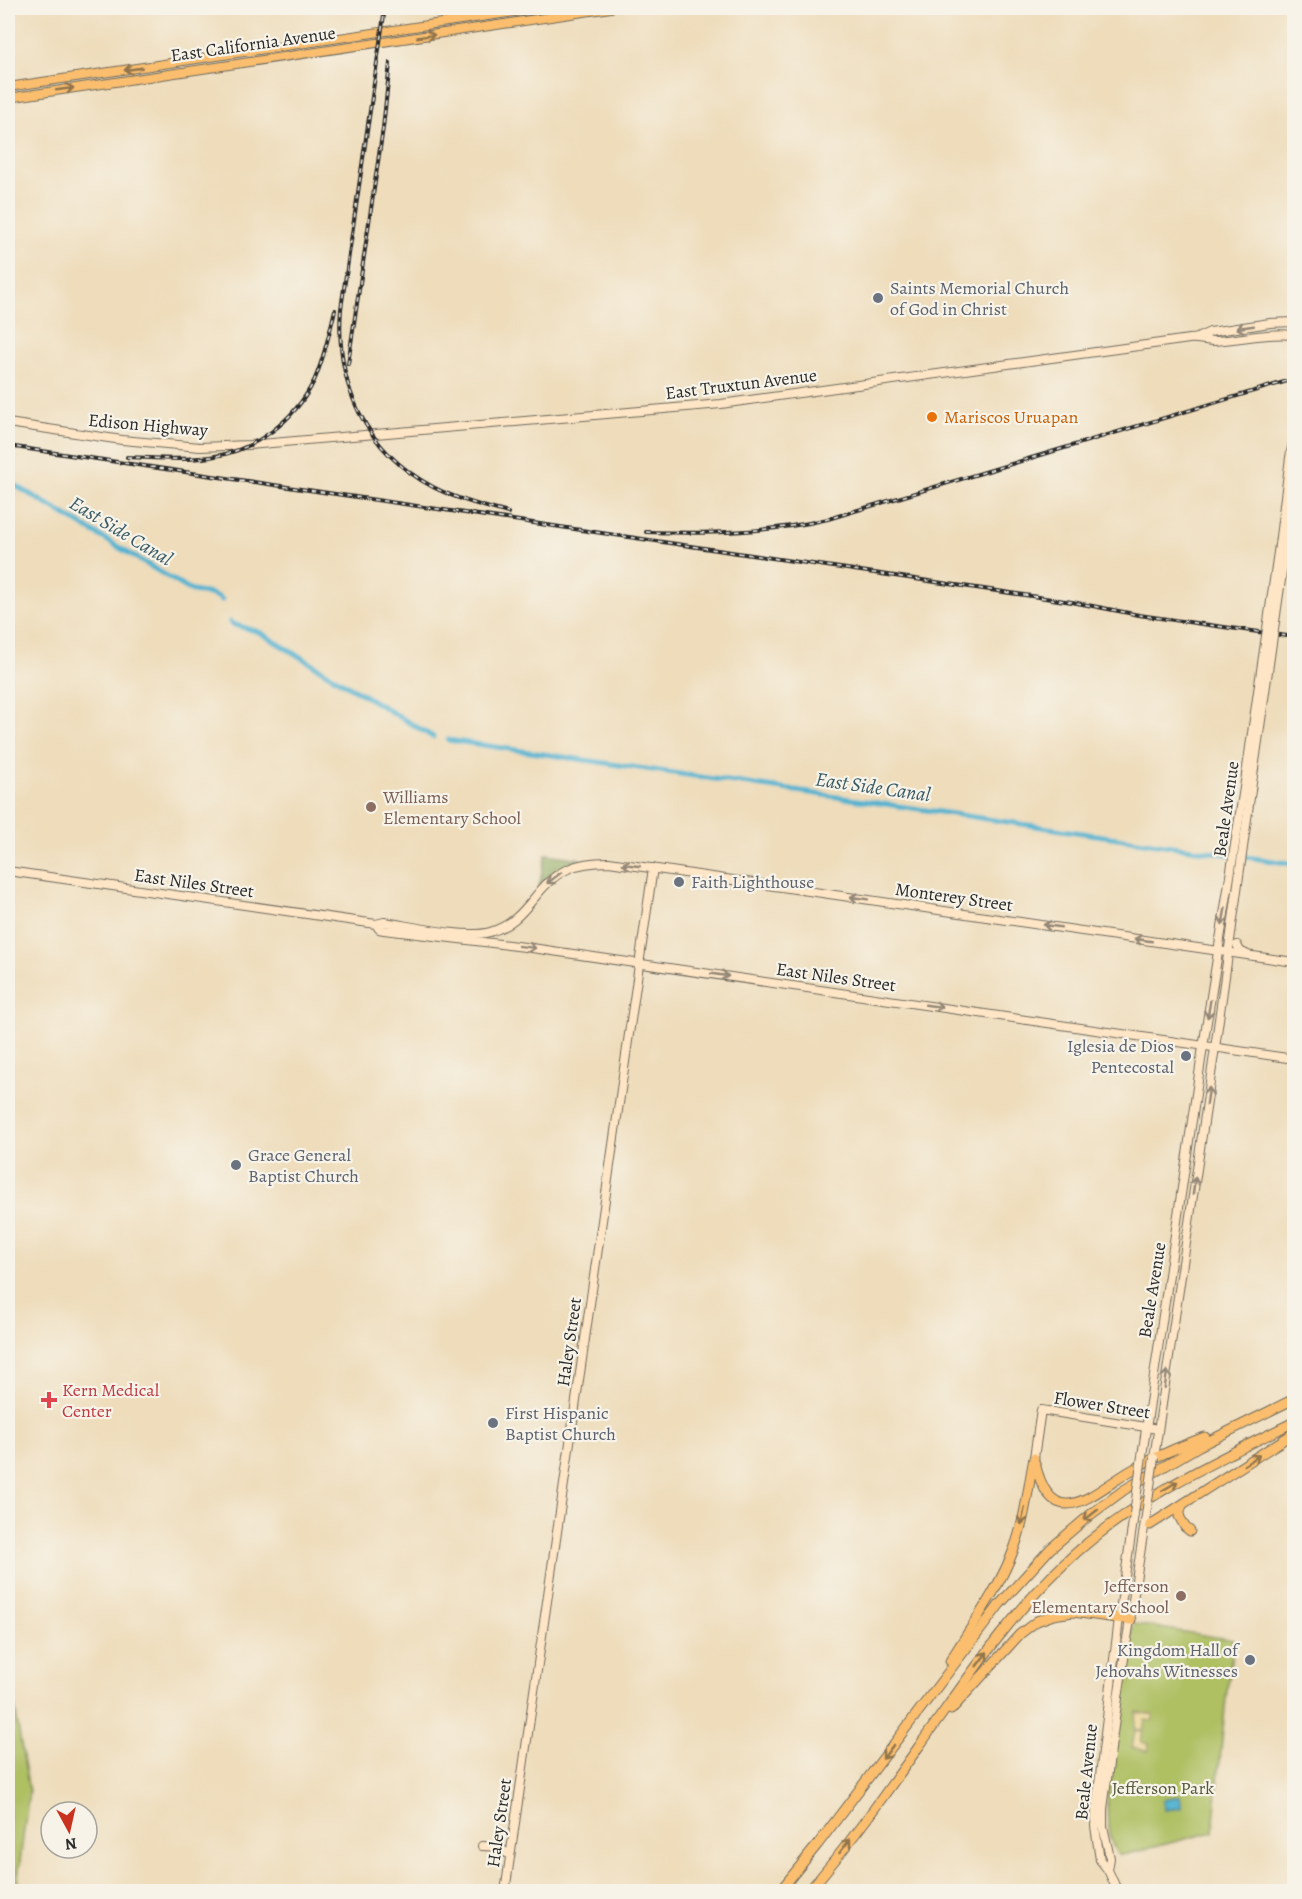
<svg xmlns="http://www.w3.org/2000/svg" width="1302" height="1899" viewBox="0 0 1302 1899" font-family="Alegreya,serif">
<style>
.green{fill:#afc063;stroke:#6d7647;stroke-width:1.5}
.forest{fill:#8ba659;stroke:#5b6842;stroke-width:1.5}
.sand{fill:#eeda9e;stroke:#8c8264;stroke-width:1.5}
.water{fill:#51b2d0;stroke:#3e6e7e;stroke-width:1.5}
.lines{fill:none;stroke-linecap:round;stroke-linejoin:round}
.canal{stroke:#51b2d0;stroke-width:5}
.secondary-casing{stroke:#6f695d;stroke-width:10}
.primary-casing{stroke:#6f695d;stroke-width:10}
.highway-casing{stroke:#6f695d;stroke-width:11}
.secondary{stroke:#fde5c5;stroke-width:8}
.primary{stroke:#fabe6e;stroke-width:8}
.highway{stroke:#fabe6e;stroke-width:9}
.rail-casing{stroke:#2b2b2b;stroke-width:4}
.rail{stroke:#f7f3e8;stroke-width:1.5;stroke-dasharray:4.5;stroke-linecap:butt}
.secondary-bridge-casing{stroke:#6f695d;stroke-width:10;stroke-linecap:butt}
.secondary-bridge{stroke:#fde5c5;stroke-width:8}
.oneway{stroke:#92744c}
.oneway2{stroke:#948878}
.worship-dot{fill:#6b7280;stroke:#f7f3e8;stroke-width:2}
.food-dot{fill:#e8710a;stroke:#f7f3e8;stroke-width:2}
.education-dot{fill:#8d6e63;stroke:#f7f3e8;stroke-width:2}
.health-dot{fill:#e0444e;stroke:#f7f3e8;stroke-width:2}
.labels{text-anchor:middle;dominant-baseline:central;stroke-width:4.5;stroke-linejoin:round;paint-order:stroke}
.street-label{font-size:18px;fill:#2b2b2b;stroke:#f7f3e8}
.worship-label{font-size:18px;fill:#5b616d;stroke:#f7f3e8;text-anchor:start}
.food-label{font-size:18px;fill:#c56008;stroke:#f7f3e8;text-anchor:start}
.education-label{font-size:18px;fill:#785e54;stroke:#f7f3e8;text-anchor:start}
.health-label{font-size:18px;fill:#be3a42;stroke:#f7f3e8;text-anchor:start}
.park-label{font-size:18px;fill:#53583c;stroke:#f7f3e8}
.water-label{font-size:20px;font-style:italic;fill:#385a65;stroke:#f7f3e8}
</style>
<rect width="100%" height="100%" fill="#f7f3e8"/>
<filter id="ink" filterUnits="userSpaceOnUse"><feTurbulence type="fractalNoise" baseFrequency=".0167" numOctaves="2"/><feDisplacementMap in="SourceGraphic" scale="12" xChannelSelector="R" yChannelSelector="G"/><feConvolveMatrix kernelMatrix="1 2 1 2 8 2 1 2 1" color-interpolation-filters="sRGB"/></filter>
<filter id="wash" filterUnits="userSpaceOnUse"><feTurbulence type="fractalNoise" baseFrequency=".008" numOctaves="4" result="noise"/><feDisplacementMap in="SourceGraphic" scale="24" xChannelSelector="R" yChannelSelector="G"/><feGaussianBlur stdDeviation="1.35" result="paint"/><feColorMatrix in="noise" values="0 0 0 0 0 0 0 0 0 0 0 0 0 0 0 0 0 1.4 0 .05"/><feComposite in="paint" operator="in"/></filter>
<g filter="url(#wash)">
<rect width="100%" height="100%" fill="#eedcba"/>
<g class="green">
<path d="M1135 1624 1234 1640 1226 1698 1213 1832 1127 1854H1118C1106 1840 1108 1817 1107 1799L1133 1626Z"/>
<path d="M13 1697 29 1791 17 1885 18 1891 8 1892V1698Z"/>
</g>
<path class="forest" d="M546 854H547L581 859C563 864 551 873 539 886Z"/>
<g class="sand">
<path d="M1137 1712 1154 1715 1153 1721 1145 1720 1143 1731 1135 1729Z"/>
<path d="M1135 1731 1143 1732 1141 1742 1149 1744 1148 1751 1132 1748Z"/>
</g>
<path class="water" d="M1180 1796 1182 1808 1165 1810 1163 1799Z"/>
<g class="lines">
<g class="canal">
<path d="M8 481 190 590C200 594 214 592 222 600"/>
<path d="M230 622 232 624 259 632 433 737"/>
<path d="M448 740 1294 864"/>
</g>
</g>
</g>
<g filter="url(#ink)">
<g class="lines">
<defs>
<g id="secondary">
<path d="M1197 338 1210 332 1270 323 1294 322"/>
<path d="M8 423 122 440 200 447 249 445 721 404 1189 339C1198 338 1205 341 1213 341 1241 340 1266 332 1294 335"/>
<path d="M1279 545 1290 457 1294 438"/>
<path d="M1286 545 1294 492"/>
<path d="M8 871 376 924 384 922C411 926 466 939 490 932 529 921 534 884 568 869 581 863 595 862 609 862L1294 962"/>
<path d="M376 924 379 929 384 930 525 947 1294 1059"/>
<path d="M1237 945 1240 951 1246 954"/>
<path d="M1142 1456 1203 1047 1246 775"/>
<path d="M1034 1458 1041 1410 1158 1429"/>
<path d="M1154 1458 1215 1048 1253 776"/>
<path d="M482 1846 499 1847 509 1855"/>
<path d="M1108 1870 1110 1858 1103 1826V1809L1116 1711 1146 1515"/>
<path d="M505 1892 653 868"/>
<path d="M1118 1892 1108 1870 1100 1860 1095 1826 1096 1809 1119 1618 1134 1514"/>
</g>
<g id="primary">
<path d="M8 87 542 8"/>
<path d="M8 98 611 8"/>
</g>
<g id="highway">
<path d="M1035 1463C1053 1537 1092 1493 1132 1470 1156 1456 1179 1447 1205 1437"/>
<path d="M1182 1505 1179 1516 1185 1527 1190 1531"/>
<path d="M1150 1525 1294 1433"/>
<path d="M950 1661C972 1625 999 1589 1014 1549 1025 1520 1028 1488 1034 1458"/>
<path d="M951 1710 1020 1634 1037 1621 1053 1615 1073 1612 1131 1620"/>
<path d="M779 1892 818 1844 1000 1604 1050 1549 1090 1515 1124 1490 1199 1446 1294 1399"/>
<path d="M808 1892C858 1835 901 1771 945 1710 981 1659 1018 1608 1063 1565 1129 1501 1213 1462 1294 1422"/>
</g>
</defs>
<use href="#secondary" class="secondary-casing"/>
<use href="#primary" class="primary-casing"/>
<use href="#highway" class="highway-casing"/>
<use href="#secondary" class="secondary"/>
<use href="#primary" class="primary"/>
<use href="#highway" class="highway"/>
<defs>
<g id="rail">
<path d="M385 8 341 309C335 384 365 451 433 487 456 499 483 506 508 513"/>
<path d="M348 364 383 128 390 63"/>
<path d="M8 446 1072 602 1139 615 1294 637"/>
<path d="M127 457C154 458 183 461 210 457 255 451 294 421 314 381 324 359 329 334 335 310"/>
<path d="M646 532C707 534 768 533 828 519L1294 379"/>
</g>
</defs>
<use href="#rail" class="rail-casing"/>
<use href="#rail" class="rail"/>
<defs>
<g id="secondary-bridge">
<path d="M1246 775 1279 545"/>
<path d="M1253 776 1286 545"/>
<path d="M1134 1514 1142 1456"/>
<path d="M1146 1515 1154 1458"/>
</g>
</defs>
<use href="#secondary-bridge" class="secondary-bridge-casing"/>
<use href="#secondary-bridge" class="secondary-bridge"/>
</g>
<defs><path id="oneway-shaft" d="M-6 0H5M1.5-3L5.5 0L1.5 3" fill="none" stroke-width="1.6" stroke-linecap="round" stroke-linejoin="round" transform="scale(1.5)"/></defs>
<g class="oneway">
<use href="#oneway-shaft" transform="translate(426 36) rotate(-9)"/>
<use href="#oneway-shaft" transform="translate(133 69) rotate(172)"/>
<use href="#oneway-shaft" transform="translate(65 89) rotate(-8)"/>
<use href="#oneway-shaft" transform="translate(1252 1460) rotate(-33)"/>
<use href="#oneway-shaft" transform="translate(1170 1486) rotate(-30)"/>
<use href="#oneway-shaft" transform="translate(1091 1515) rotate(142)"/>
<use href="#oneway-shaft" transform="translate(1023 1516) rotate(102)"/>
<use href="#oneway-shaft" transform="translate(982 1659) rotate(-53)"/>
<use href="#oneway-shaft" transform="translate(888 1752) rotate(127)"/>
<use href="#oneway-shaft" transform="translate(845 1846) rotate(-52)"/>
</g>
<g class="oneway2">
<use href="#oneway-shaft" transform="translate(1245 327) rotate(172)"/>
<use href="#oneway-shaft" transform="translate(631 865) rotate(-172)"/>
<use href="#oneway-shaft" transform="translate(554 878) rotate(142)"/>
<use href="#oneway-shaft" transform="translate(859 898) rotate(-172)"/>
<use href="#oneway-shaft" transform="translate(1224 916) rotate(100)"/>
<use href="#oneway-shaft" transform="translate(1052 926) rotate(-172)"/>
<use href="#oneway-shaft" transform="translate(1143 940) rotate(-172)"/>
<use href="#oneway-shaft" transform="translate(527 947) rotate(7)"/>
<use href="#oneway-shaft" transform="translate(720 975) rotate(8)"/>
<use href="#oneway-shaft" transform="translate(934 1006) rotate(8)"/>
<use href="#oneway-shaft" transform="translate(1209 1009) rotate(99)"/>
<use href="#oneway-shaft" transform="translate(1208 1096) rotate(-82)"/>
<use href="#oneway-shaft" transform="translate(1194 1186) rotate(-82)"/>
<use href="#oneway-shaft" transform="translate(1166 1379) rotate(-82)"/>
</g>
</g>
<g class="worship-dot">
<circle cx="878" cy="298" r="6"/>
<circle cx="679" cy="882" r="6"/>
<circle cx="1186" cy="1056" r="6"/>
<circle cx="236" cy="1165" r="6"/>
<circle cx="493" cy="1423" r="6"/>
<circle cx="1250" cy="1660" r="6"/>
</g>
<circle class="food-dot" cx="932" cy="417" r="6"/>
<g class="education-dot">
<circle cx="371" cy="807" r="6"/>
<circle cx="1181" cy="1596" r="6"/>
</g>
<path class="health-dot" d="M46 1391h6v6h6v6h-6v6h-6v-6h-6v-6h6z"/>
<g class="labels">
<g class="street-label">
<text transform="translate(253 44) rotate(-8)">East California Avenue</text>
<text transform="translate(741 384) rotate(-7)">East Truxtun Avenue</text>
<text transform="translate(148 425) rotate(5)">Edison Highway</text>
<text transform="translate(1226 809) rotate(-82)">Beale Avenue</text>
<text transform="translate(194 883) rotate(8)">East Niles Street</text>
<text transform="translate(954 897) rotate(8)">Monterey Street</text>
<text transform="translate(836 977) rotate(8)">East Niles Street</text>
<text transform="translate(1152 1290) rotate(-81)">Beale Avenue</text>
<text transform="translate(569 1342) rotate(-82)">Haley Street</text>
<text transform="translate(1102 1405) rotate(9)">Flower Street</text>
<text transform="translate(1086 1772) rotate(-84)">Beale Avenue</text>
<text transform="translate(499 1823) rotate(-82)">Haley Street</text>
</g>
<g class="worship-label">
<text x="890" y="288">Saints Memorial Church<tspan x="890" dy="21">of God in Christ</tspan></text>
<text x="691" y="882">Faith Lighthouse</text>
<text x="1174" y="1046" text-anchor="end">Iglesia de Dios<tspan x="1174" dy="21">Pentecostal</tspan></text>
<text x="248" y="1155">Grace General<tspan x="248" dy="21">Baptist Church</tspan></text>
<text x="505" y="1413">First Hispanic<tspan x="505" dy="21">Baptist Church</tspan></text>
<text x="1238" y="1650" text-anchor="end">Kingdom Hall of<tspan x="1238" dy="21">Jehovahs Witnesses</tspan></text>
</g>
<g class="food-label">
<text x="944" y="417">Mariscos Uruapan</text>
</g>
<g class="education-label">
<text x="383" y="797">Williams<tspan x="383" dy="21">Elementary School</tspan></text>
<text x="1169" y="1586" text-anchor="end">Jefferson<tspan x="1169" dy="21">Elementary School</tspan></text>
</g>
<g class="health-label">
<text x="62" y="1390">Kern Medical<tspan x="62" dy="21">Center</tspan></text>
</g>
<g class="park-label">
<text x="1163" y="1788">Jefferson Park</text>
</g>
<g class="water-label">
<text transform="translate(121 531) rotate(31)">East Side Canal</text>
<text transform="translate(873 787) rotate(8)">East Side Canal</text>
</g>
</g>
<rect width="1302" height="1899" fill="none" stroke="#f7f3e8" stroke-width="30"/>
<g transform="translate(69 1830) rotate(172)"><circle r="28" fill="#f7f3e8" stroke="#a5a39c" stroke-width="1.5"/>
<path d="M0-4.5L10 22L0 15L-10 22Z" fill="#c8321e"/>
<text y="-9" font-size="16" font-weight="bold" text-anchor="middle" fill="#2b2b2b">N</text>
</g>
</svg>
